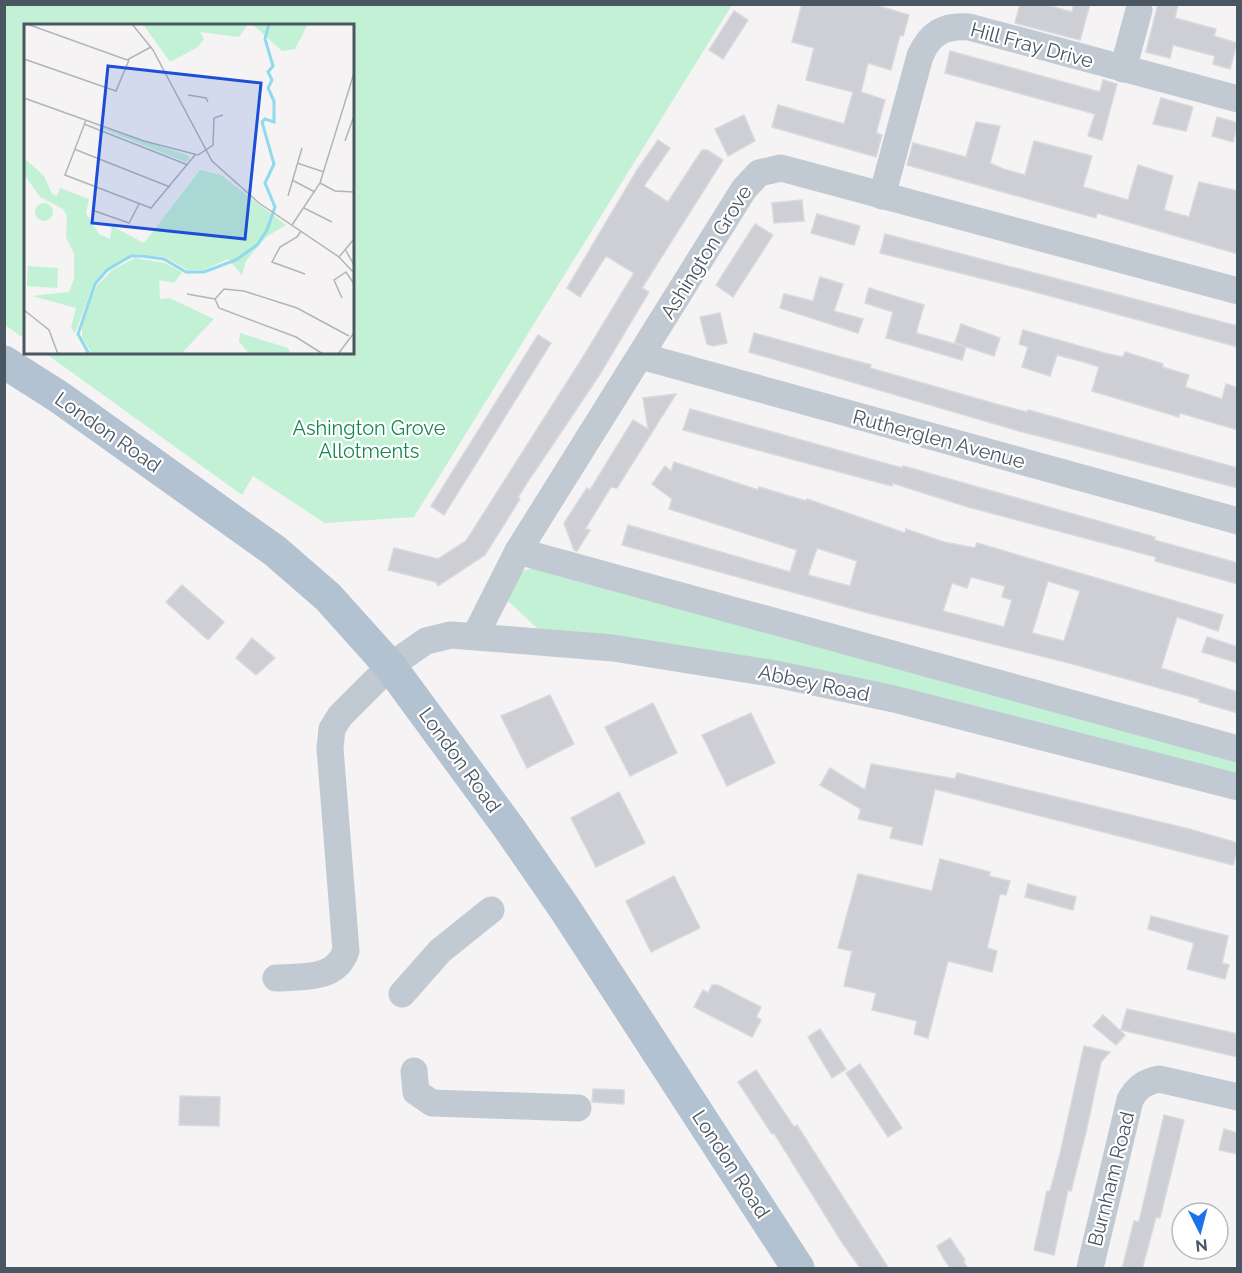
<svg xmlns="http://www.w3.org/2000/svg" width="1242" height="1273" viewBox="0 0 1242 1273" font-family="Raleway,sans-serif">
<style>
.green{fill:#c3f1d5}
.building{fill:#cdcfd5;stroke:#d7d9de;stroke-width:1.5;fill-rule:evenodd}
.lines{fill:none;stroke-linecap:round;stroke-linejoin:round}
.minor{stroke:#c1cad2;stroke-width:27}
.major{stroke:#b3c2d1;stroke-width:33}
.labels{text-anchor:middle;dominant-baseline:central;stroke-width:4.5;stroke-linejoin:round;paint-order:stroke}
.street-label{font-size:20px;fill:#4a5661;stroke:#fff}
.park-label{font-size:20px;fill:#17864f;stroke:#fff}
.inset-river{fill:none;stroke:#90daee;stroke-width:3}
.inset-road{fill:none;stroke:#b1b4b9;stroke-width:1.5}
.view{fill:#1d4ed8;fill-opacity:0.15;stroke:#1d4ed8;stroke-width:3}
.inset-edge{fill:none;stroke:#4a5661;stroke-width:3}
</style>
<rect width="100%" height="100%" fill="#f5f3f3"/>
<g class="green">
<path d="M4 5 5 4 732 5 414 517 325 523 253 476 242 495 45 353 352 352V26H26L25 339 5 325Z"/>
<path d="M538 566 1237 755V776L538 629 508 601 520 572Z"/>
</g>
<g class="building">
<path d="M802 4H872L909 15 903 36 900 35 891 70 868 63 861 92 885 100 876 133 882 135 876 157 772 127 778 105 844 124 853 92 806 80 814 48 792 42Z"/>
<path d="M1020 4H1043L1072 12 1074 4H1090L1080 40 1015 23Z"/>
<path d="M1158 4H1178L1175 18 1216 29 1214 36 1237 43 1230 69 1213 64 1215 56 1173 45 1170 58 1146 52Z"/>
<path d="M734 11 748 20 723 59 709 50Z"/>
<path d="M950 51 1100 92 1103 80 1117 84 1102 140 1088 136 1095 114 945 73Z"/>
<path d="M1161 98 1193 107 1186 131 1153 124Z"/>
<path d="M744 115 755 141 728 156 715 129Z"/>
<path d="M1217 117 1238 123 1233 142 1212 136Z"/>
<path d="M976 122 1000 126 990 163 1003 169 1025 175 1034 141 1092 156 1083 187 1128 200 1138 165 1173 176 1164 210 1189 217 1199 182 1238 191V254L1097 213 1096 218 907 165 913 143 966 157Z"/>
<path d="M658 140 670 148 644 186 668 202 702 150H707L723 160 642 288 649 292 600 374 527 483 518 497 520 499 485 555 438 586 436 582 388 570 394 548 438 559 466 541 583 357 634 273 606 256 580 297 567 288 637 170Z"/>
<path d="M802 200 804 221 774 223 772 203Z"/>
<path d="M817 214 860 226 854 245 811 233Z"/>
<path d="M755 224 773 235 733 297 716 285Z"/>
<path d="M885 234 1238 326V347L1028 290 880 253Z"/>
<path d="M820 277 843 284 834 311 863 319 858 333 780 308 784 294 813 301Z"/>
<path d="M869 288 924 305 916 333 966 347 962 360 886 338 893 312 865 303Z"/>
<path d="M720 313 727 343 713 346 707 344 700 317Z"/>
<path d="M961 324 1000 338 994 356 955 343Z"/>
<path d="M1023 330 1104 353 1123 357 1125 352 1163 364 1162 367 1189 375 1185 387 1222 399 1226 384 1238 388V430L1180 413 1179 417 1092 391 1099 367 1084 362 1057 355 1050 376 1022 367 1028 347 1019 344Z"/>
<path d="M754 333 871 365 870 368 996 404 1027 412 1028 410 1238 468V488L1019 431 749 352Z"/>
<path d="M538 335 551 343 444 515 431 506Z"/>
<path d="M676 394 617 488 611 487 585 529 590 530 577 551 574 550 564 523 587 488 590 490 633 420 648 429 643 398Z"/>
<path d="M690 409 902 468 903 466 1155 537 1154 540 1238 563V584L1155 561 1156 557 968 507 892 483V486L683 430Z"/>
<path d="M674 462 758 490 759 487 806 501 807 499 905 533 906 529 944 542 975 548 977 543 1223 615 1218 631 1177 617 1161 668 1238 692V713L1199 702V699L1069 663 868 613 622 545 628 525 790 572 797 550 669 509 672 499 652 484 665 466 671 471ZM817 548 857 561 850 586 808 575ZM971 577 1005 586 1002 597 1012 600 1004 627 943 611 952 583 967 588ZM1048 581 1080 591 1064 641 1032 633Z"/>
<path d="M182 585 224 622 208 640 166 602Z"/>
<path d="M1207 637 1238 647V663L1202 652Z"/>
<path d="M252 638 275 658 256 675 236 658Z"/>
<path d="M550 695 574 744 527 768 501 716Z"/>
<path d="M653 703 677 753 630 776 605 727Z"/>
<path d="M751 713 775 763 727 786 702 735Z"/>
<path d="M871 764 955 779 957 773 1189 829 1238 843V848L1233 865 935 789 922 845 890 838 893 827 858 819 861 809 820 785 830 768 865 790Z"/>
<path d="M619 792 645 843 596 867 571 818Z"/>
<path d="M940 859 990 872 989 876 1010 881 1006 895 1000 894 987 948 997 951 992 972 948 961 928 1038 914 1034 917 1021 872 1010 876 993 844 986 852 951 838 948 858 874 932 891Z"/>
<path d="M674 876 700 928 651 952 626 901Z"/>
<path d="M1028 884 1076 897 1073 910 1025 897Z"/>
<path d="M1151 916 1228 936 1222 963 1229 965 1225 979 1187 969 1194 943 1148 929Z"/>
<path d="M712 985H718L761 1007 756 1017 761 1020 752 1037 694 1007 703 990 708 993Z"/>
<path d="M1127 1009 1238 1034V1057L1121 1030Z"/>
<path d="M1103 1015 1125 1035 1116 1045 1093 1026Z"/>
<path d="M820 1029 846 1069 832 1078 808 1037Z"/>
<path d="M1084 1046 1110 1052 1101 1062 1086 1132 1071 1191 1068 1190 1054 1255 1034 1250 1047 1191H1050L1060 1154Z"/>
<path d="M860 1064 902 1128 888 1137 846 1073Z"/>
<path d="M756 1070 794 1127 797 1125 889 1269H861L843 1244 774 1133 772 1134 738 1082Z"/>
<path d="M593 1089 624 1090V1104L592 1102Z"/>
<path d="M180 1096 220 1097 219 1126 179 1125Z"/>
<path d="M1164 1115 1184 1120 1160 1218 1156 1217 1142 1269H1122L1134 1221 1139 1222Z"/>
<path d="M1224 1129 1238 1133V1154L1219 1150Z"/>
<path d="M950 1238 965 1260 963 1261 968 1269H951L944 1259 937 1246Z"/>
</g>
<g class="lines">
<g class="minor">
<path d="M1123 69 1139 10"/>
<path d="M882 196 920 56C930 33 944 25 969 27L1238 99"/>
<path d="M641 356 1238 521"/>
<path d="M518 551 1238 749"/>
<path d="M475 636 518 551 744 189 759 173 781 168 1238 291"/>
<path d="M276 978C303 976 335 981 346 951L330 748 332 729 340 716 390 666 426 641 451 635 613 648 776 674 894 699 1238 787"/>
<path d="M402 994 440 951 491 910"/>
<path d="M414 1071 416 1092 432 1103 578 1108"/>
<path d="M1090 1268 1130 1100C1137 1087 1145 1082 1159 1079L1238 1097"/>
</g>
<path class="major" d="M4 362 59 397 275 551 328 597 390 666 509 828 565 909 798 1268"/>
</g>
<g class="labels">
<g class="street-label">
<text transform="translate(1032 45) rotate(15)">Hill Fray Drive</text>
<text transform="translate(706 252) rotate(-58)">Ashington Grove</text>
<text transform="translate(108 432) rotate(35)">London Road</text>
<text transform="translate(939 439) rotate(15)">Rutherglen Avenue</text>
<text transform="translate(814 683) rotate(12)">Abbey Road</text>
<text transform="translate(460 760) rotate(54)">London Road</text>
<text transform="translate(731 1164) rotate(57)">London Road</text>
<text transform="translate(1111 1179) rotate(-76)">Burnham Road</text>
</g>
<g class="park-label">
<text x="369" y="428">Ashington Grove<tspan x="369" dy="23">Allotments</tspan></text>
</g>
</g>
<g transform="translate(24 24)">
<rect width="330" height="330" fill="#f5f3f3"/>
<path d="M119 0H224L215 13 176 8 180 15 174 23 146 38ZM228 0H284L271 25 258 27ZM64 99 163 131 166 135 162 138ZM0 134 20 152 28 170 33 172 36 164 65 175 62 189 75 210 86 215 88 202 120 219 176 146 197 151 262 201 242 213 222 237 218 251 204 235 180 246H164L141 233 115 230 101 234 70 259 51 309 47 304 52 284 8 272 45 268 50 255V230L42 213 43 192 39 185 16 173 0 150ZM11 188a9 9 0 1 1 18 0a9 9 0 1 1-18 0ZM111 234 141 239 158 248 150 259 135 256 136 275 145 274 190 295 157 330H68L58 313V300L72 263 88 246ZM4 242 34 244 33 264 3 262ZM216 309 264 324 267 330H225L215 317Z" fill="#c3f1d5"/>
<path class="inset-river" d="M65 330 54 310 71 260 83 246 107 232H118L140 235 162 248H180L212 236 233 221 243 206 251 183 241 159 250 140 238 98 241 95 250 98V77L244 64 248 56 244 48 249 42 241 15 245 0"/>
<path class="inset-road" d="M3 0 103 36 127 23M108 0 129 26 188 137 235 179 315 233 330 249M0 35 92 67 105 36M164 71 182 74 184 78M0 74 120 117 174 131 189 121 190 94 199 91M62 96 41 151 127 184 171 131M60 100 164 141M321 117 330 92M50 125 146 163M273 139 300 148M268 156 291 168M296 159 311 167 330 168M264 172 278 124M280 184 308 198M68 186 105 199 115 180M268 201 296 159 330 49M277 207 273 213 256 223 248 238 281 250M321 225 330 241M315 233 330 215M163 270 191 275M318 274 310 256 322 248 330 260M191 275 200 265 220 267 273 284 325 312M191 275 195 284 272 313 299 330M0 286 25 306 34 330M314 330 330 309"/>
<path class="view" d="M84 42 237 59 221 215 68 199Z"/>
<rect width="330" height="330" class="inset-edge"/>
</g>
<rect width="1242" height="1273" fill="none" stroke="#4a5661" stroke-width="12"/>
<g transform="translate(1200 1231) rotate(174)"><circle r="28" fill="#ffffff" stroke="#b7bbc0" stroke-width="1.5"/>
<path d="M0-4.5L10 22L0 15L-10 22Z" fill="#1a73e8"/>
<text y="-9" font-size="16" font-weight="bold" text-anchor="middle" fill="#4a5661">N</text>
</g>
</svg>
